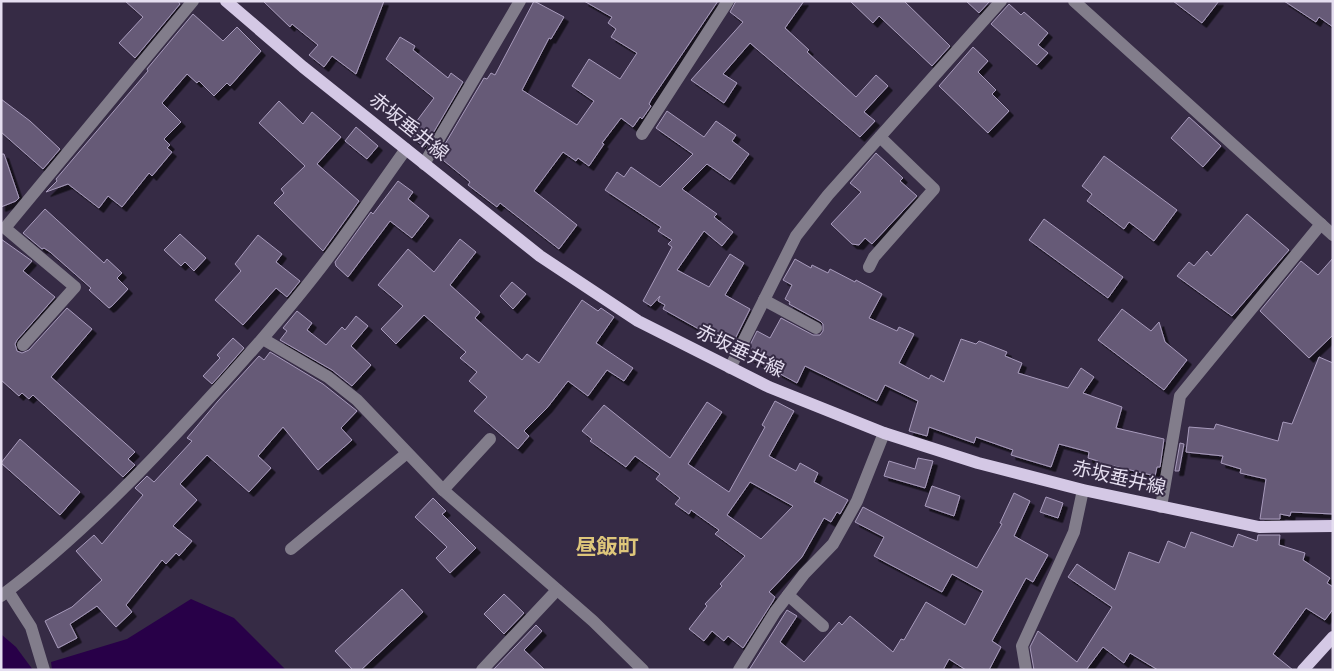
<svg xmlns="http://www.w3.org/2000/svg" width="1334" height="671" viewBox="0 0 1334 671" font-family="Signika,'Noto Sans JP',sans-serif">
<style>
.water{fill:#280048}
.building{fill:#665a77;stroke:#a89bbc;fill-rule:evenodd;filter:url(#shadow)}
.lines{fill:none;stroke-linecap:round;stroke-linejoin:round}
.minor{stroke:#827d8b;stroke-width:12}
.major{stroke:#d4c8e5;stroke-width:12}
.labels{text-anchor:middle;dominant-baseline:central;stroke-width:4;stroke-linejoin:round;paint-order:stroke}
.street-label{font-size:19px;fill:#e5def0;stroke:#362b45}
.quarter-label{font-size:21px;font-weight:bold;fill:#dec67a;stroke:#362b45}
</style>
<defs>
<filter id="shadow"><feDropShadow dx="4.5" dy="4.5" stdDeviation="0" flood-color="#0009"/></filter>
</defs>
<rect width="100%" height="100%" fill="#362b45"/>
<g class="water">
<path d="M191 599 234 618 286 670H52L51 662 127 639Z"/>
<path d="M2 635 16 647 33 670H1Z"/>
</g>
<g class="building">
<path d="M125 1H178L180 4 135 58 119 43 143 17Z"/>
<path d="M263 1H384L356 74 332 56 324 67 309 55 318 45 292 24 290 27Z"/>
<path d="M534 1 564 17 551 39 549 38 522 90 577 125 594 101 572 86 589 59 620 79 637 53 611 37 616 29 608 23 612 17 584 1H718L651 100 649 104 651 106 642 119 640 117 633 127 621 118 602 143 604 144 589 166 578 158 576 161 563 152 534 191 577 225 559 249 500 203 497 207 468 185 470 182 438 156 484 78 487 79 491 73 495 75Z"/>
<path d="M736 1H804L785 28 809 50 807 52 856 97 876 75 888 86 864 112 875 121 860 137 750 43 723 74 737 83 724 103 691 80 743 22 730 12Z"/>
<path d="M850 1H904L950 46 932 66 879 16 873 23Z"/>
<path d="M966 1H990L979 13Z"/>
<path d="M1173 1H1219L1202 23Z"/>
<path d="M1284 1H1333V27L1319 17 1316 22Z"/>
<path d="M1009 4 1021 15 1024 12 1048 33 1038 45 1048 53 1037 65 991 24Z"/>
<path d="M193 14 223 41 237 27 261 51 230 86 227 83 214 96 199 81 197 83 187 74 162 103 181 122 164 139 170 145 167 148 172 152 152 176 149 173 122 207 108 196 99 208 68 184 46 192 57 181 56 179 148 71 147 69Z"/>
<path d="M400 37 415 46 413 50 448 78 451 73 463 82 425 147 407 134 434 98 386 59Z"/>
<path d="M973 47 988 61 978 72 996 90 992 94 1009 111 988 133 939 86Z"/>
<path d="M1 99 30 121 60 149 43 169 1 132Z"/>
<path d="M279 101 303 124 312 112 341 137 317 164 359 201 323 251 274 203 284 193 281 189 305 166 259 123Z"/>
<path d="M667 111 704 137 716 121 736 135 732 141 749 154 730 180 707 164 682 189 717 214 714 217 733 232 722 246 704 231 677 270 709 287 730 254 744 263 725 295 750 309 731 347 663 309 665 305 658 301 660 296 651 306 643 301 672 247 668 244 672 240 658 231 661 227 605 190 617 172 624 177 631 167 660 187 693 154 656 128Z"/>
<path d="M1189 117 1221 146 1203 167 1171 138Z"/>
<path d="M356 127 378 146 367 159 345 141Z"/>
<path d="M876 153 903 178 900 181 917 196 872 244 865 238 859 245 852 244 831 224 861 192 850 183Z"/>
<path d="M1 154H4L19 198 16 201 1 207Z"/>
<path d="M1104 156 1177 210 1154 241 1129 222 1124 229 1087 201 1092 194 1082 186Z"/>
<path d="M398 181 413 192 408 199 429 216 412 238 390 221 348 277 336 266 335 262 371 212 373 214Z"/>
<path d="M45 209 104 263 107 259 122 273 117 278 128 289 112 306 109 308 89 290 91 288 50 252 44 248 42 249 23 233Z"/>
<path d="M1247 214 1289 250 1232 316 1177 276 1189 262 1194 266 1207 251 1211 256Z"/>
<path d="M1044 219 1123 277 1108 298 1029 240Z"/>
<path d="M180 234 206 258 194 271 185 262 181 266 164 250Z"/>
<path d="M258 235 282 254 276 262 300 281 287 297 276 288 243 325 215 300 241 271 235 264Z"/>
<path d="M1 239 32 261 23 271 55 297 17 340 15 344 17 351 22 353 29 350 67 308 92 329 51 377 135 452 128 459 135 465 123 477 33 395 29 399 22 393 19 396 1 380Z"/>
<path d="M460 239 476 252 450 285 480 312 475 318 522 360 527 354 539 363 582 300 598 311 601 308 614 317 596 343 633 368 624 381 607 370 588 396 568 381 547 408 524 431 529 436 518 449 474 411 487 397 469 381 477 372 460 358 466 352 424 315 396 344 381 329 403 306 378 285 408 249 434 272Z"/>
<path d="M1333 258V335L1309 358 1260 311 1301 261 1318 275Z"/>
<path d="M795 259 811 268 812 265 828 273 830 269 855 282 856 280 882 294 869 318 897 331 899 327 914 334 899 363 929 379 931 375 944 382 961 339 976 344 979 341 1007 352 1005 356 1022 363 1018 373 1068 388 1081 368 1094 377 1083 393 1122 407 1116 428 1164 439 1160 467H1157L1155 476 1114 466 1113 469 1097 465 1098 461 1088 458 1089 452 1059 444 1051 467 1011 455 1013 450 976 437 974 443 929 427 927 436 909 431 918 401 885 385 877 401 805 366 797 383 745 355 757 331 770 338 781 318 813 335H820L823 331V324L820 321 789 304 790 302 785 299 792 285 783 280Z"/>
<path d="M512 282 526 294 513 309 500 296Z"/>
<path d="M1122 309 1151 331 1159 322 1165 342 1187 360 1164 390 1098 340Z"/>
<path d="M297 311 312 323 307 330 326 345 342 327 345 330 356 316 368 326 351 346 371 365 352 386 332 370 280 340 287 331 283 328Z"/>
<path d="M233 338 244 348 212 384 203 376 220 358 217 355Z"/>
<path d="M270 352 323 384 357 411 341 428 352 440 318 470 283 427 258 456 271 468 249 492 207 455 180 484 197 500 173 526 192 541 179 556 176 553 166 564 162 560 126 605 132 612 116 627 97 606 70 624 77 638 58 648 45 621 72 607 102 580 76 551 94 535 102 544 143 495 135 488 147 476 154 482 192 441 187 438 218 401 259 356 264 360Z"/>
<path d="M1319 357 1333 363V514L1291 512 1290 516 1280 514V519H1260L1266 479 1240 473 1241 469 1221 463 1223 456 1186 452 1189 427 1214 429 1216 424 1278 441 1283 422 1292 424Z"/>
<path d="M775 401 794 411 769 456 796 471 800 463 818 473 814 482 848 500 840 514 837 512 831 522 824 518 802 557 769 592 775 597 773 601 743 648 728 636 724 641 712 631 704 641 689 629 707 606 705 604 722 586 720 584 745 556 715 534 719 530 691 510 689 514 675 504 680 498 656 479 660 474 635 456 626 467 590 441 592 439 582 431 604 405 670 458 707 402 722 412 688 464 729 492 765 427 762 425ZM750 482 793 506 761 539 727 515Z"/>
<path d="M20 439 80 492 60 515 1 463Z"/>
<path d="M1180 443 1184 444 1179 471H1175Z"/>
<path d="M918 458 933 461 925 488 884 476 889 461 915 469Z"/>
<path d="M932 486 960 496 954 516 925 506Z"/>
<path d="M1014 493 1030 501 1014 536 1048 555 1033 582 1026 578 992 641 1001 647 989 670H966L949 659 943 670H749L787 610 797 616 780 642 804 662 839 622 842 625 850 616 893 652 901 639 904 640 926 602 965 625 983 591 952 574 942 592 874 556 884 537 855 522 863 507 977 568 1002 524 1000 523Z"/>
<path d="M1046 497 1063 503 1058 518 1040 512Z"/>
<path d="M433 498 446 511 442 514 476 548 450 573 436 558 447 547 415 517Z"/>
<path d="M1191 532 1233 547 1238 534 1257 541 1258 535H1280L1279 545 1305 553 1303 560 1330 578 1327 583 1333 587V609L1325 620 1306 608 1273 654 1293 670H1158L1130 653 1124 663 1103 647 1086 670H1034L1030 647 1038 631 1077 662 1112 607 1068 577 1077 564 1115 590 1129 552 1159 563 1168 541 1185 548Z"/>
<path d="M402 589 423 612 361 670H353L335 651Z"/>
<path d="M504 594 524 613 504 634 484 614Z"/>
<path d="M536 625 542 631 524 650 545 670H493Z"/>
</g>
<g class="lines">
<g class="minor">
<path d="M1074 1 1333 235"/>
<path d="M642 134 728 1"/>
<path d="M424 164 520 1"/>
<path d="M869 267 874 257 934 189 880 137"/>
<path d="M764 300 816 328"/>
<path d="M263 339 328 377 357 400 443 490 593 621 643 670"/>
<path d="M23 345 75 287 5 228 193 1"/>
<path d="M730 368 796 236 828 195 1001 1"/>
<path d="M443 490 490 439"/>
<path d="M1161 507 1180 396 1321 224"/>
<path d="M291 549 407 453"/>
<path d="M8 591 31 627 44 670"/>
<path d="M788 595 823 626"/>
<path d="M1 596C64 549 119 495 173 437 225 382 276 326 322 266 351 228 378 188 406 149"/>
<path d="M482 670 557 590"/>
<path d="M739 670 775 612 804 574 833 544 857 501 884 433"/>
<path d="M1026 670 1022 646 1074 532 1083 490"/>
</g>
<g class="major">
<path d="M226 1 303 67 540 256 638 321 769 387 884 433 978 463 1083 490 1259 527 1333 526"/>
<path d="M1303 670 1333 637"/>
</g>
</g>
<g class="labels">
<g class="street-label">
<text transform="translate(409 127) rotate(39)">赤坂垂井線</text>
<text transform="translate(740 351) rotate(26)">赤坂垂井線</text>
<text transform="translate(1119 478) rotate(13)">赤坂垂井線</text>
</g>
<g class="quarter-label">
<text x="607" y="547">昼飯町</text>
</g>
</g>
<rect width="1334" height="671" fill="none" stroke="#e5def0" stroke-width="5"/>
</svg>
